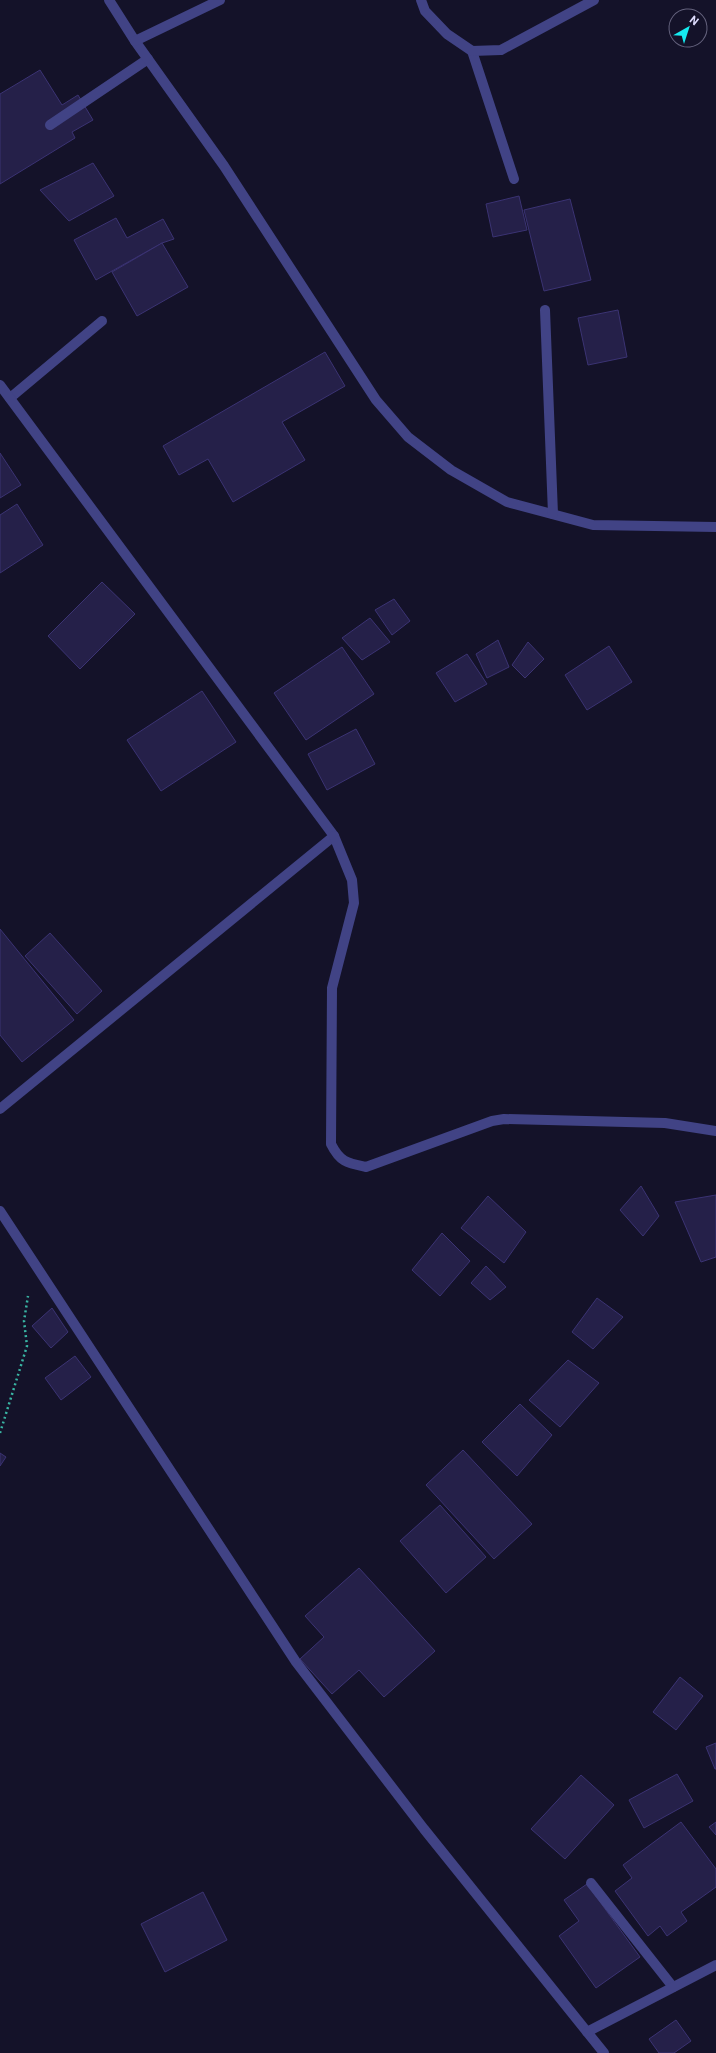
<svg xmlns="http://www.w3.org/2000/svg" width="716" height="2053" viewBox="0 0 716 2053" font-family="Roboto,sans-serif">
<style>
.building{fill:#252049;stroke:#3b3373}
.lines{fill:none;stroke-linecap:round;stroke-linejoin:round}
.path{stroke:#39b4a3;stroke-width:2.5;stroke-dasharray:2 3;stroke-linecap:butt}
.lane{stroke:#414385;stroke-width:10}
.street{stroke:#414385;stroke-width:10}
</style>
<rect width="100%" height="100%" fill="#141229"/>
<g class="building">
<path d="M40 70 62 105 78 95 93 120 72 132 75 138 0 184V94Z"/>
<path d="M93 163 114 196 69 221 40 190Z"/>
<path d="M519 196 527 230 493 237 486 204Z"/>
<path d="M570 199 591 280 544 291 524 210Z"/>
<path d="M116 218 127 238 163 219 174 239 162 243 96 280 74 240Z"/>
<path d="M162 243 188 287 137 316 112 272Z"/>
<path d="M618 310 627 357 588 365 578 318Z"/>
<path d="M325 352 345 386 282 422 305 460 233 502 208 459 179 475 163 446Z"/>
<path d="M0 453 21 485 0 498Z"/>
<path d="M17 504 43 545 0 573V515Z"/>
<path d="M102 582 135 614 80 669 48 636Z"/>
<path d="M394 599 410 621 392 635 375 610Z"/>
<path d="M370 618 390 642 362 660 342 638Z"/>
<path d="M498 640 509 667 487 678 476 654Z"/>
<path d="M528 642 544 659 525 678 512 665Z"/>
<path d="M609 646 632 682 587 710 565 675Z"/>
<path d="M342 647 374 694 306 740 274 693Z"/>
<path d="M467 654 487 684 455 702 436 673Z"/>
<path d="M202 691 236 742 161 791 127 740Z"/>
<path d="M356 729 375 764 327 790 308 754Z"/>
<path d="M0 929 74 1020 22 1062 0 1035Z"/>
<path d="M50 933 102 991 77 1014 25 956Z"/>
<path d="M641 1186 659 1216 643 1236 620 1210Z"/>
<path d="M716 1195V1257L701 1262 675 1202Z"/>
<path d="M488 1196 526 1232 504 1263 461 1228Z"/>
<path d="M442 1233 470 1261 440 1296 412 1270Z"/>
<path d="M486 1266 506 1287 490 1300 471 1283Z"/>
<path d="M597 1298 623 1317 593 1349 572 1332Z"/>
<path d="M52 1308 68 1332 51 1348 32 1326Z"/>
<path d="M75 1356 91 1377 61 1400 45 1378Z"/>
<path d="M568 1360 599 1383 560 1427 529 1400Z"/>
<path d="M520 1404 552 1435 517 1476 482 1442Z"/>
<path d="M463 1450 532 1524 494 1559 426 1485Z"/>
<path d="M0 1453 6 1457 0 1466Z"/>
<path d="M440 1505 486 1557 446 1593 400 1541Z"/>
<path d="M359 1568 435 1651 384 1697 359 1670 332 1694 300 1659 324 1637 305 1616Z"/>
<path d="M680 1677 703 1696 676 1730 653 1712Z"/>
<path d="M716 1743V1769H715L706 1747Z"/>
<path d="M677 1774 693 1801 644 1828 629 1800Z"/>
<path d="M581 1775 614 1805 565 1859 531 1829Z"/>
<path d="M681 1822 716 1869V1887L681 1912 687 1921 667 1936 660 1926 648 1936 615 1891 632 1878 623 1865Z"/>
<path d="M716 1822V1835L709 1827Z"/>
<path d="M587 1884 640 1957 596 1988 559 1936 579 1921 564 1900Z"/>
<path d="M203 1892 227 1940 165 1972 141 1924Z"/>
<path d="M676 2020 691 2041 674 2053H659L649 2039Z"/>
</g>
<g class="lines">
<path class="path" d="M0 1433 27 1346 24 1321 28 1296"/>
<g class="lane">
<path d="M472 51 514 179"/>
<path d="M50 125 148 59"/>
<path d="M10 398 102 321"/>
<path d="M591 1883 673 1987"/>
</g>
<g class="street">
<path d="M109 0 135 41 224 166 376 400 408 437 451 470 507 502 593 525 716 527"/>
<path d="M421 0 425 11 447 34 472 51 501 50 594 0"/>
<path d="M135 41 220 0"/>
<path d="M545 310 553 514"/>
<path d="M0 385 334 836 0 1109"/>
<path d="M334 836 352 880 354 903 332 988 331 1144C340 1162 347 1163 366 1167L492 1121 504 1119 665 1123 716 1131"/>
<path d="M0 1211 296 1662 424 1829 604 2053"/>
<path d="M587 2032 716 1965"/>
</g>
</g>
<g transform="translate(688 28) rotate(39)"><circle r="19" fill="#141229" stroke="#65637e"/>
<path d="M0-3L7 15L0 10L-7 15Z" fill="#15ebf0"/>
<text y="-6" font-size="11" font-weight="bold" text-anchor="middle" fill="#dedcfd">N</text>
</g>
</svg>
